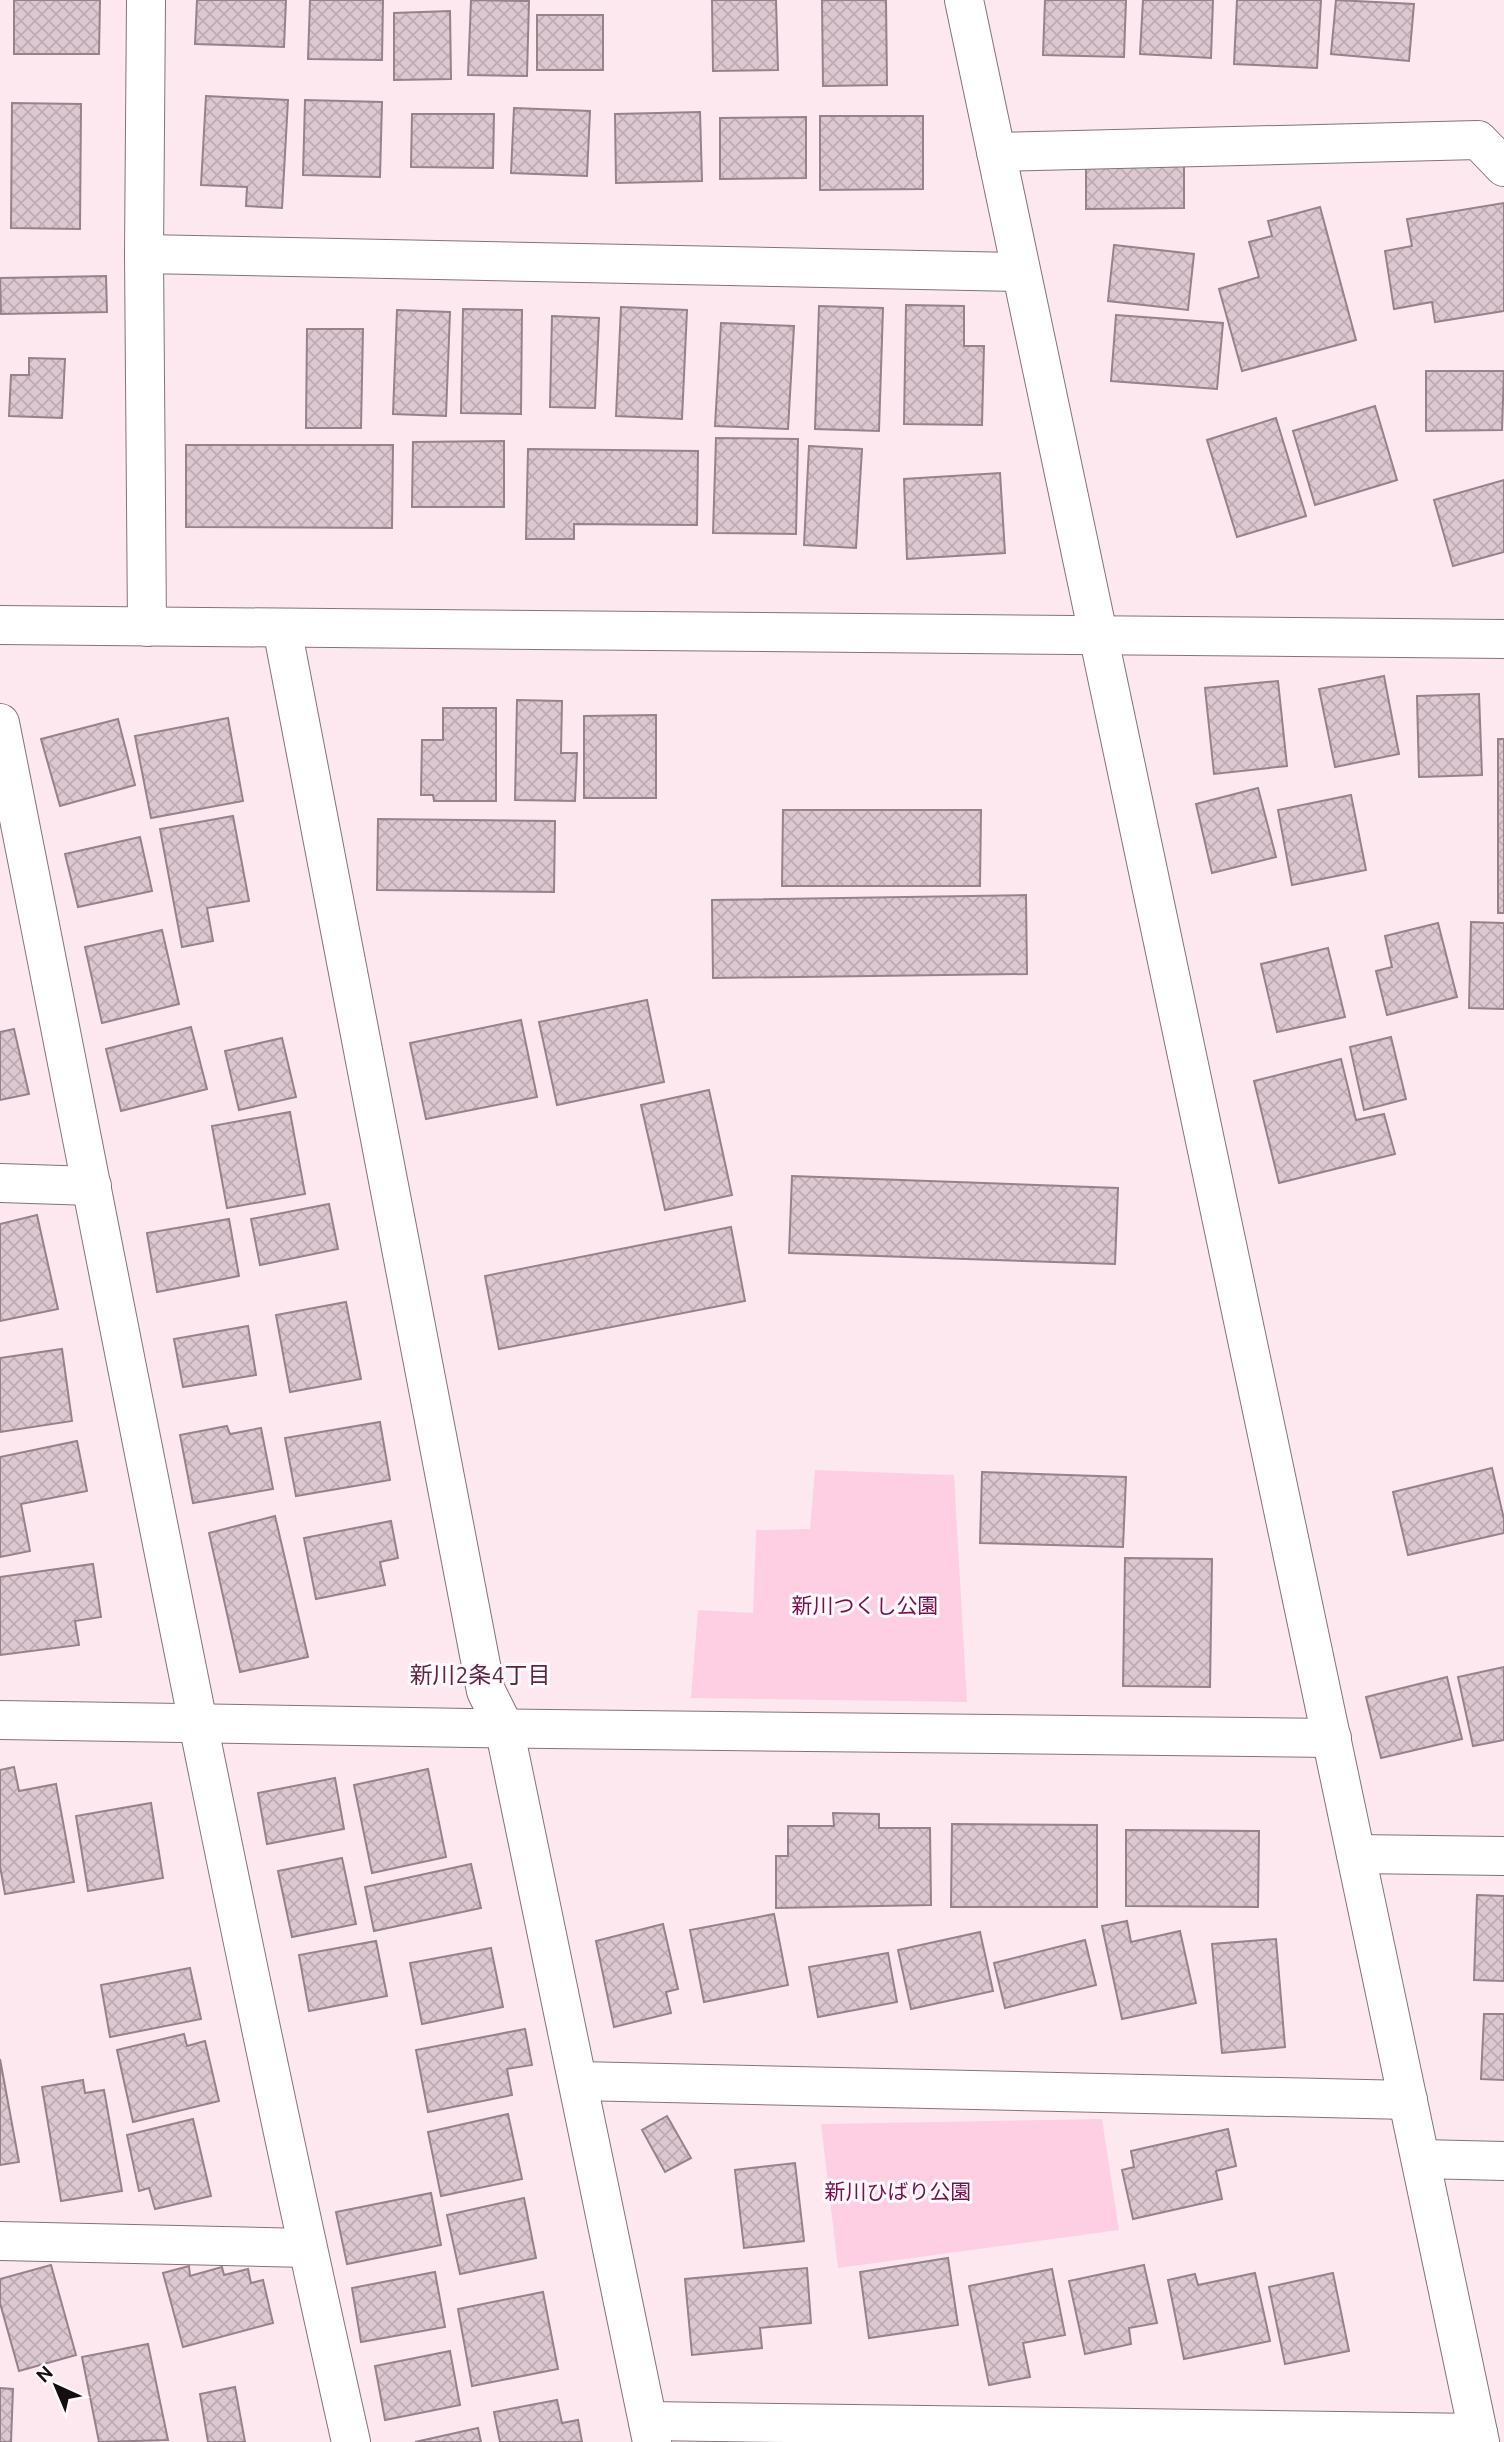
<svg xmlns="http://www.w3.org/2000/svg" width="1504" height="2442" viewBox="0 0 1504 2442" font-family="Ubuntu,'Noto Sans JP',sans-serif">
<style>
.park{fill:#fecfe3}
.building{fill:url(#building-cross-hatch);stroke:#95828a;stroke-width:2}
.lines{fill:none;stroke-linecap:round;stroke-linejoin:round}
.minor-casing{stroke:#85727a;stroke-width:40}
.minor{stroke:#fff;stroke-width:38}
.labels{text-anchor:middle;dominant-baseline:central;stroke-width:6;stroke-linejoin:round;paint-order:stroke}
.park-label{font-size:21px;fill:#7a0d4e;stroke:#fffafc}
.neighbourhood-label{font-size:23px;fill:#622343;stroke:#fffafc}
</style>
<defs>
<pattern id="building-cross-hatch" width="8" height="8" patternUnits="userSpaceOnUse" patternTransform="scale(1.75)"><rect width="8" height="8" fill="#ddc8d1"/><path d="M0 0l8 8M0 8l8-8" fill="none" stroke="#bdabb2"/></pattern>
</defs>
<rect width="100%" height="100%" fill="#fde8f0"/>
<g class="park">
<path d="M815 1470 954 1475 967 1702 691 1698 698 1610 753 1613 756 1530 810 1529Z"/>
<path d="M1102 2119 1119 2230 838 2268 821 2124Z"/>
</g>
<g class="building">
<path d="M14 0H100L99 54H14Z"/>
<path d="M197 0H286L284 47 195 44Z"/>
<path d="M310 0H383L382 60 308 59Z"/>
<path d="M471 0 529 1 527 76 468 75Z"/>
<path d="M712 0H776L778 70 713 71Z"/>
<path d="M822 0H886L887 85 823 86Z"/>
<path d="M1045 0H1126L1124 57 1043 55Z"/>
<path d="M1143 0H1213L1211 58 1140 54Z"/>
<path d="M1237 0H1321L1317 68 1234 64Z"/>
<path d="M1336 0 1414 4 1409 61 1331 54Z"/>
<path d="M450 11 451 79 394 80V13Z"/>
<rect x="537" y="15" width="66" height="55"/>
<path d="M206 96 288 100 282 208 246 206 247 187 201 185Z"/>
<path d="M305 100 382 102 380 177 303 175Z"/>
<path d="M12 103 81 104 80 229 11 228Z"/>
<path d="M514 108 590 111 587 176 511 173Z"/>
<path d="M700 112 702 181 616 183 615 114Z"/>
<path d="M412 114H494L493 168 411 167Z"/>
<path d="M820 116H923V189L820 190Z"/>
<path d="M806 117V178L720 179V118Z"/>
<path d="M1086 160H1184V208L1086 209Z"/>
<path d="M1504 203V311L1435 322 1432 302 1394 309 1385 251 1412 246 1407 219Z"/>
<path d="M1320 207 1356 340 1242 371 1219 289 1259 277 1249 242 1272 236 1268 221Z"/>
<path d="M1114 245 1194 254 1188 310 1108 301Z"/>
<path d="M106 276 107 312 1 314 0 278Z"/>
<path d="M906 305 964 306V346H984L982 425 904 424Z"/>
<path d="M819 306 883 308 879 431 815 429Z"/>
<path d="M621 307 687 310 682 419 616 416Z"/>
<path d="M463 309 522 310 521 414 461 413Z"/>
<path d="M397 310 450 312 446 416 393 414Z"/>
<path d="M1116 315 1223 323 1217 389 1111 381Z"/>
<path d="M552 316 599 318 595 408 550 407Z"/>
<path d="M721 323 794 326 788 429 715 426Z"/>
<path d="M307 329H363L361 428H306Z"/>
<path d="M29 358 65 359 62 418 9 416 11 375H29Z"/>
<path d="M1426 371H1504L1502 430 1426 431Z"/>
<path d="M1375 406 1397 480 1315 505 1293 431Z"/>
<path d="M1276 418 1306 516 1237 537 1207 440Z"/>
<path d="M716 438 798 439 796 534 713 533Z"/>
<path d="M504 441V507H412L413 442Z"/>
<path d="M186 445H393L392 528 186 527Z"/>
<path d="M809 446 862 449 856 548 804 545Z"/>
<path d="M528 449 698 451 697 525 574 524V539H526Z"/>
<path d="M1000 473 1005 553 907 559 904 479Z"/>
<path d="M1504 480V552L1453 566 1434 500Z"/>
<path d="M1384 676 1399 754 1335 767 1319 689Z"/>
<path d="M1278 681 1287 766 1214 774 1205 688Z"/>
<path d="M1479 694 1482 775 1419 777 1417 696Z"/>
<path d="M517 700 562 701 561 753H577L575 801 515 800Z"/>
<path d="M443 708H496V801H434L433 795H421L422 740H443Z"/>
<path d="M656 715V798H584V716Z"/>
<path d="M228 718 243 801 151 818 135 736Z"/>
<path d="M118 719 135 785 60 806 41 739Z"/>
<rect x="1498" y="739" width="6" height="174"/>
<path d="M1258 788 1276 857 1212 873 1196 804Z"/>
<path d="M1351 795 1366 870 1292 885 1278 810Z"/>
<path d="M783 810H981L980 886H782Z"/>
<path d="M233 816 249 901 207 908 213 941 182 947 160 829Z"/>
<path d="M378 819 555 821 554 892 377 890Z"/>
<path d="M140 837 152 891 78 907 65 854Z"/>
<path d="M1026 895 1027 974 713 978 712 900Z"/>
<path d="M1471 922 1504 923V1009L1469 1008Z"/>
<path d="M1438 923 1457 997 1387 1015 1376 971 1392 967 1385 936Z"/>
<path d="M162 930 179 1004 102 1023 85 947Z"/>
<path d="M1328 948 1345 1017 1277 1032 1261 964Z"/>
<path d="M647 1000 664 1082 557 1105 539 1022Z"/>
<path d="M521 1020 537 1097 426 1119 410 1043Z"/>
<path d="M191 1027 207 1089 121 1111 106 1049Z"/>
<path d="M14 1029 29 1094 0 1100V1032Z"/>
<path d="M1391 1037 1406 1099 1364 1110 1350 1047Z"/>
<path d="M282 1038 296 1097 239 1110 225 1051Z"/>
<path d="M1341 1059 1356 1120 1384 1114 1395 1154 1279 1183 1254 1081Z"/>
<path d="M709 1090 732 1195 665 1210 641 1105Z"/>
<path d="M290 1112 305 1194 227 1208 212 1126Z"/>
<path d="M792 1176 1118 1188 1115 1264 789 1253Z"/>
<path d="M329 1204 338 1249 260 1265 251 1219Z"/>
<path d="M37 1215 58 1309 0 1321V1224Z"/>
<path d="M229 1219 239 1276 157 1292 147 1233Z"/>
<path d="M731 1227 745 1301 499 1349 485 1276Z"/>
<path d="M346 1302 361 1379 290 1392 276 1315Z"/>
<path d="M248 1326 256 1375 183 1387 174 1339Z"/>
<path d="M62 1349 72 1421 0 1432V1358Z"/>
<path d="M380 1422 390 1480 296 1496 285 1438Z"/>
<path d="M227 1426 230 1434 261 1428 273 1489 193 1503 180 1435Z"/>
<path d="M77 1441 87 1491 21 1504 30 1551 0 1557V1457Z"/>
<path d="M1492 1468 1504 1519V1533L1408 1555 1393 1492Z"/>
<path d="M982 1472 1126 1477 1123 1547 980 1543Z"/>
<path d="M275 1516 308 1657 240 1672 209 1533Z"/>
<path d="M391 1521 398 1558 380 1562 385 1585 316 1599 304 1538Z"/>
<path d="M1125 1558 1212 1559 1210 1687 1123 1686Z"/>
<path d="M93 1564 101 1617 75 1621 79 1645 0 1655V1577Z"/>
<path d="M1504 1667V1740L1473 1746 1458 1677Z"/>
<path d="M1447 1677 1462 1739 1381 1758 1366 1697Z"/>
<path d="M14 1767 19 1791 56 1784 74 1882 5 1894 0 1866V1770Z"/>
<path d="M428 1769 446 1857 372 1873 354 1785Z"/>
<path d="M335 1778 344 1829 267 1844 258 1793Z"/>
<path d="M151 1803 163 1878 88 1891 76 1816Z"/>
<path d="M833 1813 879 1814V1828H930L931 1905 776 1908V1856H788V1826H834Z"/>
<path d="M952 1824 1097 1825V1907H951Z"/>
<path d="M1126 1830 1259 1831 1258 1907 1126 1906Z"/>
<path d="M342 1858 356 1924 292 1937 278 1871Z"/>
<path d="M471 1864 481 1908 374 1931 365 1887Z"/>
<path d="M1477 1895 1504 1896V1981L1474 1980Z"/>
<path d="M774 1914 788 1985 704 2002 690 1930Z"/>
<path d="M1127 1921 1131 1942 1180 1931 1196 2003 1122 2019 1102 1926Z"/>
<path d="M663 1924 678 1989 666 1992 671 2013 614 2027 596 1941Z"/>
<path d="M980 1932 993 1991 911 2009 898 1950Z"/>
<path d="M1276 1939 1285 2047 1222 2053 1212 1944Z"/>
<path d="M1085 1940 1096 1985 1005 2008 994 1963Z"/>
<path d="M376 1941 387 1996 309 2011 299 1955Z"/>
<path d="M491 1948 503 2007 422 2024 410 1963Z"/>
<path d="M888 1953 897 2002 818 2017 809 1967Z"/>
<path d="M190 1968 201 2019 110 2037 101 1985Z"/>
<path d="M1484 2014H1504V2080L1481 2079Z"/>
<path d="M525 2029 532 2065 507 2069 512 2095 428 2112 416 2050Z"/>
<path d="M184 2034 187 2046 205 2041 219 2101 133 2122 117 2050Z"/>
<path d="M0 2059 19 2162 0 2165Z"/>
<path d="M83 2080 85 2093 104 2090 122 2191 61 2201 42 2087Z"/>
<path d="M508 2114 522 2179 441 2196 428 2132Z"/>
<path d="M667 2116 691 2158 665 2172 642 2130Z"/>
<path d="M193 2119 211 2196 155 2209 149 2188 139 2191 127 2135Z"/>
<path d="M1228 2129 1236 2166 1216 2171 1222 2199 1133 2219 1122 2170 1134 2167 1131 2151Z"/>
<path d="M795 2163 804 2241 744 2248 735 2170Z"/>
<path d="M431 2193 441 2245 347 2264 336 2212Z"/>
<path d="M524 2198 536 2258 460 2274 447 2215Z"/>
<path d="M948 2258 958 2325 869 2338 860 2272Z"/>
<path d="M51 2265 76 2355 19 2371 0 2303V2279Z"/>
<path d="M1144 2265 1157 2323 1129 2328 1131 2344 1085 2354 1069 2281Z"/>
<path d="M189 2266 190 2276 222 2267 224 2275 248 2269 251 2283 263 2280 273 2323 183 2347 163 2273Z"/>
<path d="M807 2268 811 2323 760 2328 762 2348 692 2355 685 2279Z"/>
<path d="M1052 2269 1065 2335 1023 2343 1030 2377 989 2385 969 2286Z"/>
<path d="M435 2272 445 2327 361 2342 352 2288Z"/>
<path d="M1255 2273 1270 2341 1184 2359 1168 2280 1195 2274 1198 2285Z"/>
<path d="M1333 2273 1349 2351 1285 2364 1269 2287Z"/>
<path d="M543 2292 558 2369 472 2386 458 2309Z"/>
<path d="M148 2344 168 2440 99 2442 82 2357Z"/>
<path d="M450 2351 460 2405 385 2420 375 2366Z"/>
<path d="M235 2387 245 2442H208L200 2394Z"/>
<path d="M0 2388 13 2389 11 2442H0Z"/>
<path d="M557 2400 562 2423 578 2420 582 2442H500L494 2412Z"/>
<path d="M478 2428 481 2442H415Z"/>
</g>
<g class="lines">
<defs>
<g id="minor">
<path d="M146 0 144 254 147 627"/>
<path d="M964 0 1480 2442"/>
<path d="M996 152 1478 140 1504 167"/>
<path d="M144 254 1021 272"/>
<path d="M0 625 1504 639"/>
<path d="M282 628 486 1691 504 1727 652 2442"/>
<path d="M0 723C114 1296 222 1871 351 2442"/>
<path d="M0 1183 92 1186"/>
<path d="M0 1720 469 1728 1332 1738"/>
<path d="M1356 1854 1504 1856"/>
<path d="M578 2081 1408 2100"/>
<path d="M1421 2159 1504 2161"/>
<path d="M0 2241 307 2248"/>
<path d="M648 2421 1478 2433"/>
</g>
</defs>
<use href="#minor" class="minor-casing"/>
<use href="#minor" class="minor"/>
</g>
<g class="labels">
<g class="park-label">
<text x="865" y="1605">新川つくし公園</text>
<text x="898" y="2191">新川ひばり公園</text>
</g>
<g class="neighbourhood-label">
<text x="480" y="1674">新川2条4丁目</text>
</g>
</g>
<g transform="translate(56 2386) rotate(316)" stroke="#fffafc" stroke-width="5" paint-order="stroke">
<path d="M0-5L12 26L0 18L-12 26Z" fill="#150e11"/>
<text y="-10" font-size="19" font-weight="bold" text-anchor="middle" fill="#150e11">N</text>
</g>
</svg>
